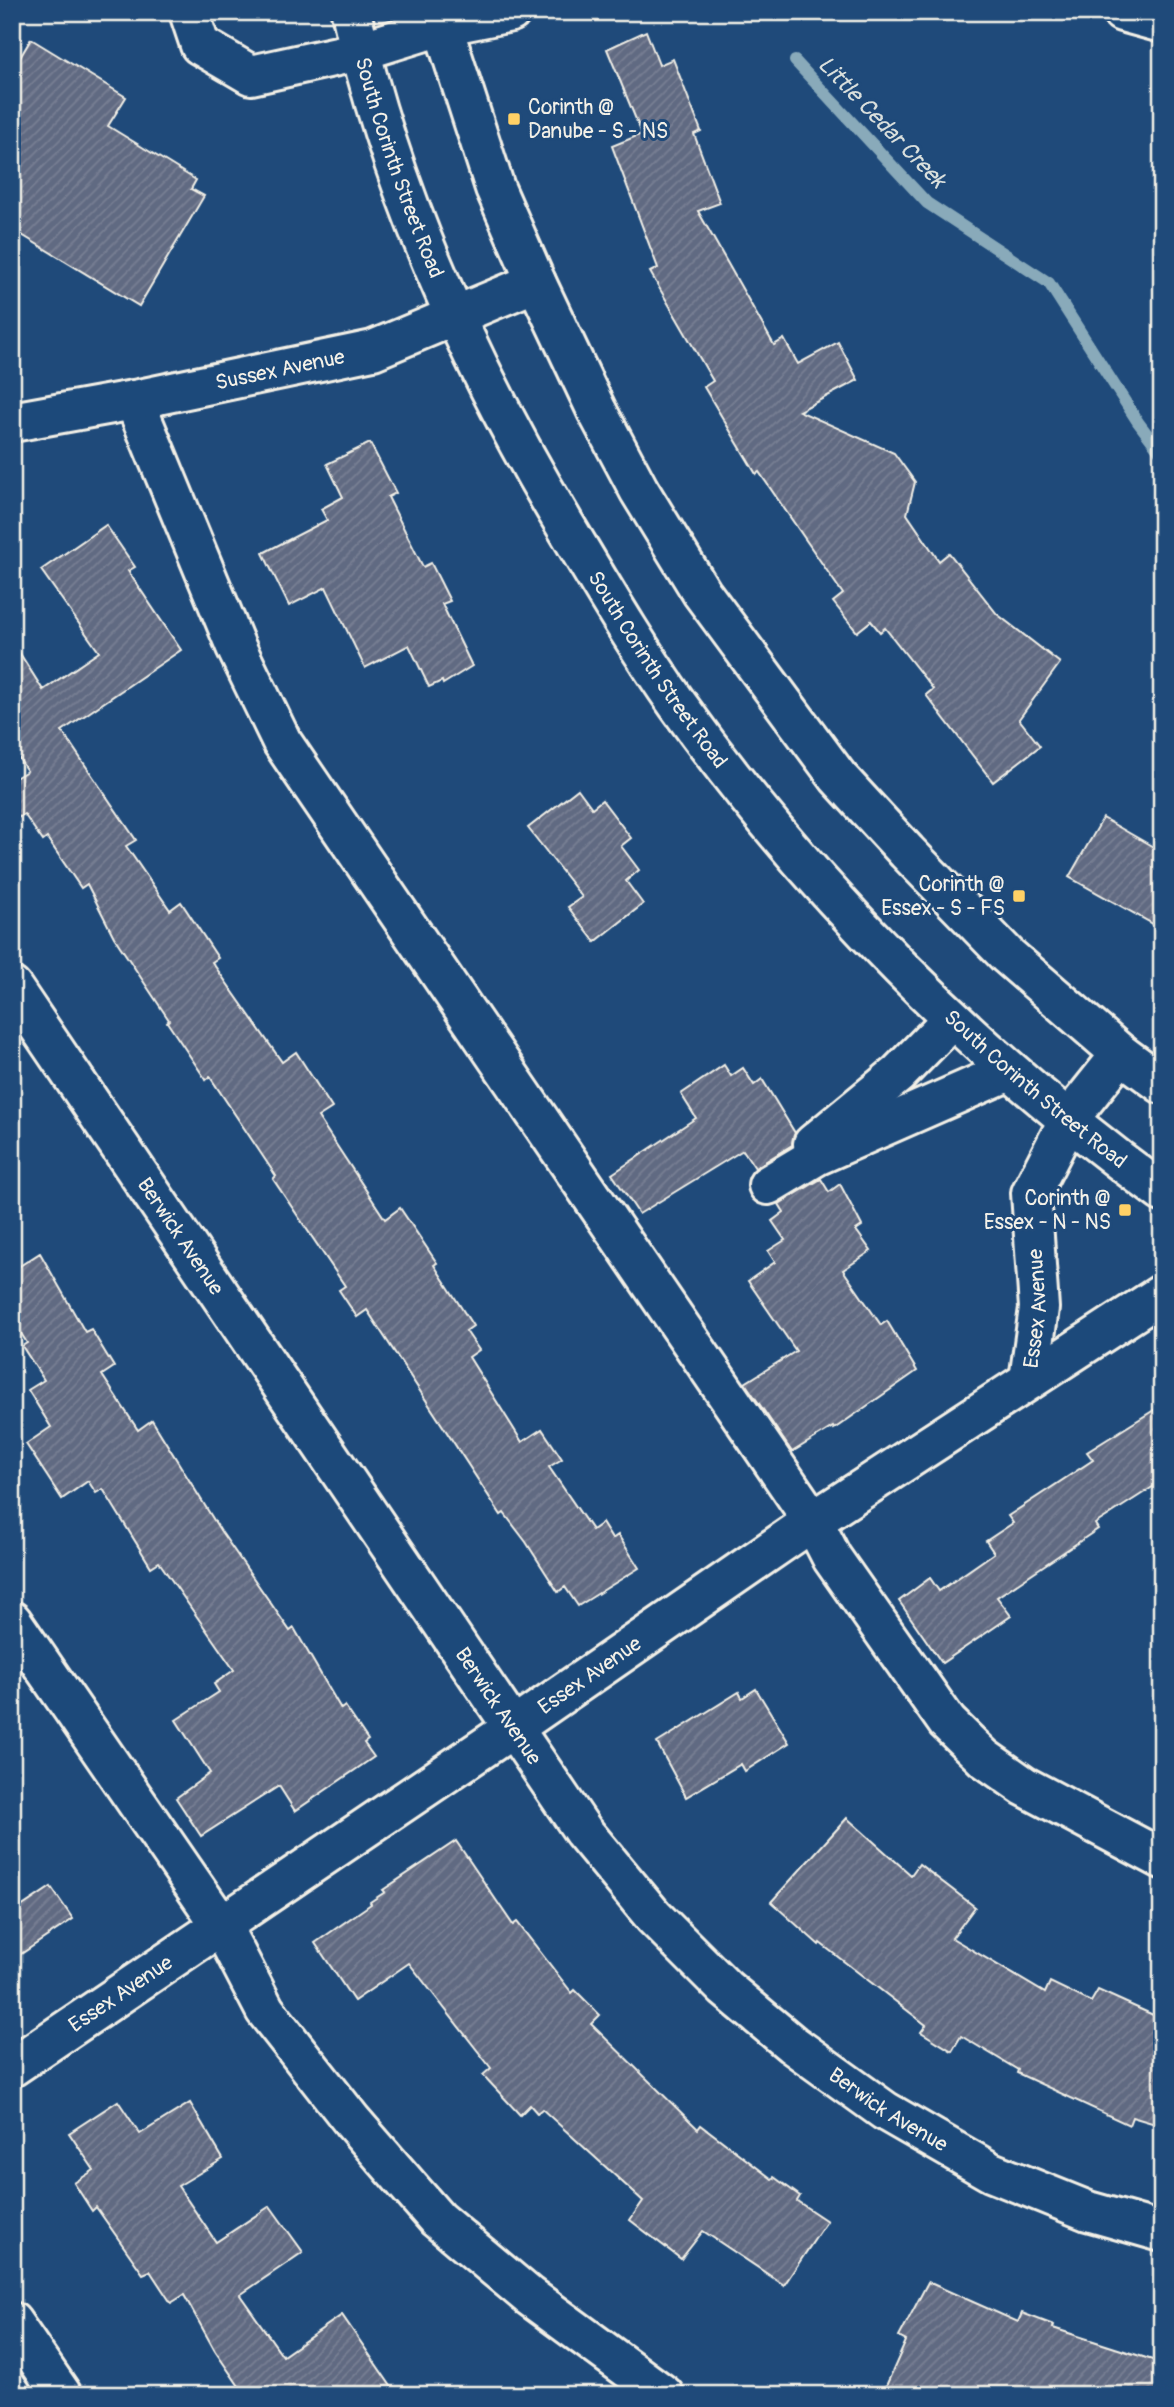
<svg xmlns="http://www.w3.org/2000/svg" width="1174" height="2407" viewBox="0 0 1174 2407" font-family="Pangolin,sans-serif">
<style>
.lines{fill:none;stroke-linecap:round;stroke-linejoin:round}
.stream{stroke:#89aaba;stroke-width:12}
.building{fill:url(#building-hatch);stroke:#f4f1e8;stroke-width:2}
.minor-casing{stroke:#f4f1e8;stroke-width:44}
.major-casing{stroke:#f4f1e8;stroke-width:44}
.minor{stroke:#1f4a7a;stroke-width:38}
.major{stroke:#1f4a7a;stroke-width:38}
.poi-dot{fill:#ffd166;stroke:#1f4a7a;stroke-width:2.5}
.labels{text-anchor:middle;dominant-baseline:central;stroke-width:6;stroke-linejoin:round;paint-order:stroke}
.poi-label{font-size:21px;fill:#f4f1e8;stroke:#1f4a7a;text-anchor:end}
.street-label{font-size:21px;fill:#f4f1e8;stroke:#1f4a7a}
.water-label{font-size:23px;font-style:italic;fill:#d9dfdd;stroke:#1f4a7a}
</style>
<defs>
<pattern id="building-hatch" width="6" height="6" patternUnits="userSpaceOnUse" patternTransform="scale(1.75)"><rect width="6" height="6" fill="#616a82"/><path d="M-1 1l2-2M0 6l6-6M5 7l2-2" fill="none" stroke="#788094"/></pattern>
</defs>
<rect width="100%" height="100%" fill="#1f4a7a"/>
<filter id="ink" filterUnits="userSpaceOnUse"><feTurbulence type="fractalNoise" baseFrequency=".0143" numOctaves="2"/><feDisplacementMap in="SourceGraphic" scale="14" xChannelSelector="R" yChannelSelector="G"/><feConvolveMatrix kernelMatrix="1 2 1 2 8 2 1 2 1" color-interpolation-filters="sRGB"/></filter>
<g filter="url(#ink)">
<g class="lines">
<path class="stream" d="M795 61 927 203 1049 283 1138 422 1162 454"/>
</g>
<g class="building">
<path d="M646 31 659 65 673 59 701 131 694 134 720 203 698 211 774 345 784 339 798 364 838 342 858 380 799 411 894 453 915 482 907 514 939 561 949 553 997 614 1060 663 1019 719 1040 746 993 782 926 695 933 689 885 628 880 632 871 621 857 632 833 602 843 594 759 472 756 474 704 387 713 381 650 272 658 268 612 146 642 134 607 49Z"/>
<path d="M31 39 126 97 108 126 196 180 191 189 204 196 139 306 12 229V71Z"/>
<path d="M370 443 396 493 388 497 423 567 431 563 450 601 442 604 472 666 443 684 442 681 429 687 409 645 365 668 326 587 289 606 263 553 327 520 321 509 343 497 327 464Z"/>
<path d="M106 525 135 567 128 571 181 650 62 731 136 840 126 846 170 910 181 902 218 958 212 962 282 1062 296 1052 332 1108 318 1117 385 1219 400 1208 437 1263 434 1265 473 1326 466 1331 479 1350 469 1357 522 1442 542 1429 562 1459 549 1467 592 1530 602 1523 612 1539 618 1535 639 1568 578 1606 565 1587 558 1592 526 1542 504 1513 501 1515 367 1310 357 1317 339 1290 345 1286 273 1179 276 1176 210 1077 206 1080 167 1022 169 1020 114 937 87 884 81 888 47 838 43 841 24 814 12 822V780L27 771 12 748V641L43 690 99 652 41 570Z"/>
<path d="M578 789 592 808 602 800 631 838 621 846 639 870 626 881 643 904 595 942 568 907 582 897 528 828Z"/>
<path d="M1103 818 1162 852V929L1069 877Z"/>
<path d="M724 1065 731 1076 743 1068 754 1085 762 1079 795 1133 792 1145 755 1168 743 1150 639 1214 612 1174 696 1118 681 1094Z"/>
<path d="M821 1179 829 1192 840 1184 862 1226 856 1230 871 1251 843 1270 881 1325 887 1321 917 1371 834 1429 833 1427 792 1452 745 1383 796 1351 748 1281 775 1262 768 1251 785 1240 772 1221 784 1212 779 1204Z"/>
<path d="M40 1253 85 1332 91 1329 114 1367 102 1375 138 1430 152 1420 220 1530 290 1631 294 1628 341 1709 345 1706 368 1740 364 1743 374 1757 295 1811 279 1786 201 1836 176 1798 210 1773 176 1720 219 1692 214 1684 234 1670 159 1562 151 1567 103 1489 96 1493 88 1481 62 1499 26 1444 51 1427 28 1390 44 1380 22 1346 27 1343 12 1319V1271Z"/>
<path d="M1162 1405V1481L1095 1524 1098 1529 997 1597 1011 1616 942 1663 899 1601 930 1578 939 1591 994 1553 986 1541 1013 1523 1008 1516 1093 1460 1087 1452Z"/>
<path d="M756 1689 789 1743 745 1771 741 1764 686 1797 657 1743 739 1692 742 1698Z"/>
<path d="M847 1818 911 1875 919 1864 975 1907 952 1938 1045 1993 1050 1982 1091 2002 1098 1990 1162 2019V2126L1132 2117 1129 2125 1017 2073 1018 2070 961 2036 952 2051 921 2032 926 2025 820 1943 819 1945 771 1902Z"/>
<path d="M456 1841 513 1925 517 1922 572 1993 575 1990 600 2015 591 2024 698 2129 701 2125 772 2179 774 2177 800 2196 797 2201 827 2221 784 2285 703 2231 681 2259 630 2220 643 2201 542 2109 537 2113 530 2105 520 2115 483 2075 491 2068 409 1963 354 2001 315 1943 371 1904 370 1902 385 1892 383 1890Z"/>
<path d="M51 1887 73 1919 12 1960V1913Z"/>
<path d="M118 2101 140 2134 190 2103 223 2159 178 2186 216 2242 270 2206 303 2252 240 2295 283 2356 342 2315 397 2395H245L215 2351 184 2295 171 2303 150 2271 143 2274 96 2207 92 2211 74 2183 94 2170 69 2133Z"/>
<path d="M928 2282 1018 2322 1022 2313 1054 2325 1053 2328 1162 2363V2395H882L906 2341 899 2337Z"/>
</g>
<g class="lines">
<defs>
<g id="minor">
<path d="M189 12 200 45 251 75 360 51 441 26 511 12"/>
<path d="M1122 12 1162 23"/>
<path d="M134 400 236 647 282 742 813 1521 832 1558 947 1722 984 1758 1024 1786 1162 1859"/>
<path id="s1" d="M12 422 134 400 373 350 536 282"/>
<path id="s2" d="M12 987 583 1831 654 1917 725 1988 792 2044 885 2111 991 2172 1088 2211 1162 2232"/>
<path d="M813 1144 898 1074 952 1019"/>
<path d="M768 1185 818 1155 1009 1071"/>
<path id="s3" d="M1029 1380 1039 1308 1031 1193 1069 1119 1121 1054"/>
<path d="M12 1621 221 1925 265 2010 352 2121 437 2219 529 2296 664 2395"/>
<path id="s4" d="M12 2067 513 1728 813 1521 1162 1294"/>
<path d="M12 2322 62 2395"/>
</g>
<g id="major">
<path id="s5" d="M351 12C392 193 470 366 565 525 601 585 637 647 678 705 811 891 977 1057 1162 1192"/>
<path d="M438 12 495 188 536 282 597 411 639 490 702 593 838 777 907 852 1008 956 1121 1054 1162 1084"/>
</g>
</defs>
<use href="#minor" class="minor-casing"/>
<use href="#major" class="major-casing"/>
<use href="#minor" class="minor"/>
<use href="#major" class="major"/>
</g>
</g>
<g class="poi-dot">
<rect x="507" y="112" width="14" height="14" rx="3.5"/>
<rect x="1012" y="889" width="14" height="14" rx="3.5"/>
<rect x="1118" y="1203" width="14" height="14" rx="3.5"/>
</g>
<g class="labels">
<g class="poi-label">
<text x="528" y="107" text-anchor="start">Corinth @<tspan x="528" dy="24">Danube - S - NS</tspan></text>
<text x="1005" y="884">Corinth @<tspan x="1005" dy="24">Essex - S - FS</tspan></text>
<text x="1111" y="1198">Corinth @<tspan x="1111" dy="24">Essex - N - NS</tspan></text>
</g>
<g class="street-label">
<text stroke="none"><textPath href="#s5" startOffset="163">South Corinth Street Road</textPath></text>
<text stroke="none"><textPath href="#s1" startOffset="273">Sussex Avenue</textPath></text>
<text stroke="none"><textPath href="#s5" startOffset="730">South Corinth Street Road</textPath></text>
<text stroke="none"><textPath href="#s5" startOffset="1297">South Corinth Street Road</textPath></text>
<text stroke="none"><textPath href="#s2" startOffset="301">Berwick Avenue</textPath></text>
<text stroke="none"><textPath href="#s3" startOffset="72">Essex Avenue</textPath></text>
<text stroke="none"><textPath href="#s4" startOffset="698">Essex Avenue</textPath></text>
<text stroke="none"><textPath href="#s2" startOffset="868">Berwick Avenue</textPath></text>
<text stroke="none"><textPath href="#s4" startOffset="131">Essex Avenue</textPath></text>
<text stroke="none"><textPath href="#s2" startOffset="1435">Berwick Avenue</textPath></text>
</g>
<g class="water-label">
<text transform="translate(882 122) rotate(46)">Little Cedar Creek</text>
</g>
</g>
<rect width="1174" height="2407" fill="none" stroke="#1f4a7a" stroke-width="42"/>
<rect x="21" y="21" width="1132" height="2365" fill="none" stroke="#f4f1e8" stroke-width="2.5" filter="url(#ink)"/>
</svg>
